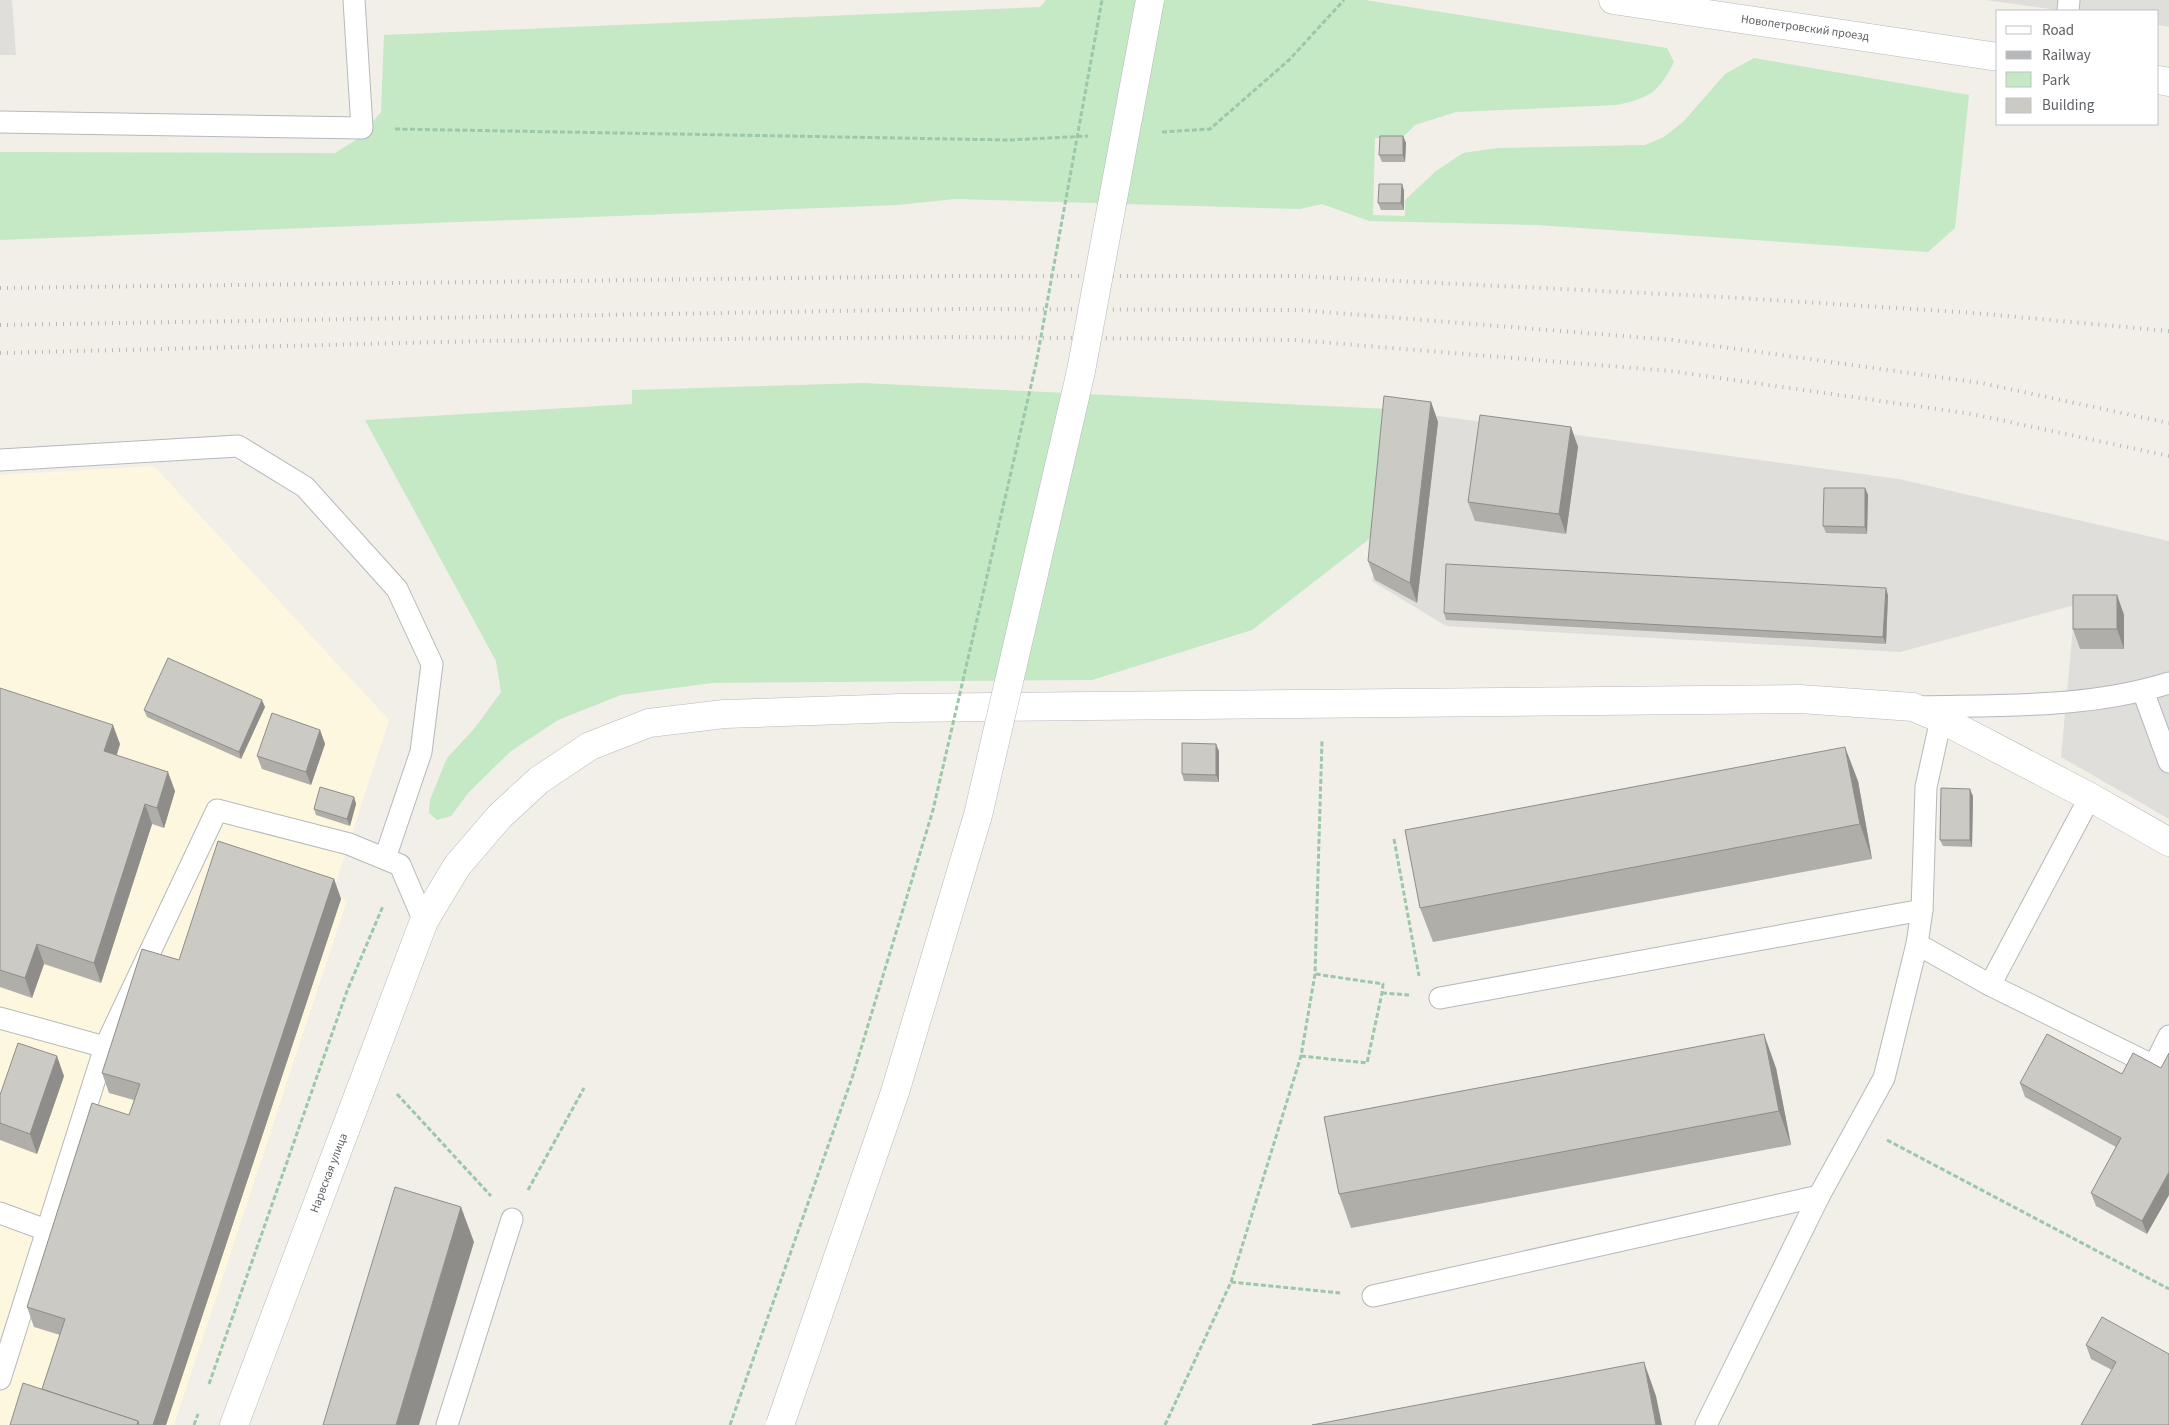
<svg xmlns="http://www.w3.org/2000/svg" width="2169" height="1425" viewBox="0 0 2169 1425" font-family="'Source Sans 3',sans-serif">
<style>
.commercial{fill:#fef7e0}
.industrial{fill:#e0deda}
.green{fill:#c5e8c5}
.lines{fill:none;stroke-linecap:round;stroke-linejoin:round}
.service-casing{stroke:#b5b8bc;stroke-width:23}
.minor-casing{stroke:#b5b8bc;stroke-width:29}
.tertiary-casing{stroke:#b5b8bc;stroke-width:29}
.path{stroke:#9cc7a9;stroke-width:3;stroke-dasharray:5 2.5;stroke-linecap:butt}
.service{stroke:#fff;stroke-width:21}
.minor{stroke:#fff;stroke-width:28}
.tertiary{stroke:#fff;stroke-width:28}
.rail{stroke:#b6b7b8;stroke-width:4;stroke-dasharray:1 6;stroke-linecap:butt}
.tertiary-bridge-casing{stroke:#b5b8bc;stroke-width:29;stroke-linecap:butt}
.path-bridge{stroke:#9cc7a9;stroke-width:3;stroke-dasharray:5 2.5;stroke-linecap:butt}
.tertiary-bridge{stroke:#fff;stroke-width:28}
.wall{fill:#afaea9}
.shaded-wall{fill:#8f8d8a}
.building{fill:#cccac5;stroke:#8f8d8a}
.labels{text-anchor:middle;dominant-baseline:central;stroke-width:5;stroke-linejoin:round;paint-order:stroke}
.street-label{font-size:12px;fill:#5f6368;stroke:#fff}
</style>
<rect width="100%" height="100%" fill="#f1efe8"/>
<path class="commercial" d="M154 466 389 720 332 895 347 900 174 1425H0V475Z"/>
<g class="industrial">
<path d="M0 0H12L16 55H0Z"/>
<path d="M1985 0H2169V27L2158 25V11H2064Z"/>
<path d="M1388 409 1899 479 2169 541V819L2061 757 2075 605 1900 652 1446 626 1372 581Z"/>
</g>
<g class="green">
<path d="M1046 0H1365L1667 48 1674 62C1658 93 1651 97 1617 105L1456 112 1415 125 1402 138H1375L1373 215 1405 216V200L1436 171 1463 153 1497 148 1645 145 1664 137 1684 121 1725 74 1754 58 1969 95 1955 228 1928 252 1537 225 1369 221 1322 204 1300 209 955 199 897 205 0 240V152L335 153 359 138 381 112 384 35 1040 7Z"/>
<path d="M863 383 1388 409 1377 533 1252 630 1092 680 712 683 621 695 558 720 511 751 469 792 451 816 437 820 429 813 430 800 447 758 474 729 501 692 496 661 365 420 632 404V390Z"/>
</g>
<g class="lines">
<defs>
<g id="service">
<path d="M2068 11 2069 0"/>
<path d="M0 122 362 128 354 0"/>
<path d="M0 460 238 446 305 487 397 589 432 664 421 752 385 858"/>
<path d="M2143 691 2169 762"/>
<path d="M1921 707C2004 705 2089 708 2169 683"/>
<path d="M1917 944 1990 985 2090 797"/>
<path d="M1990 985 2154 1066 2169 1036"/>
<path d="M1440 998 1922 910 1926 787 1941 719"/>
<path d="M0 1018 105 1047"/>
<path d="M0 1213 46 1230"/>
<path d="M1373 1296 1819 1196 1884 1078 1917 944 1922 910"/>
<path d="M0 1379 105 1047 217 810 349 844 400 865 424 921"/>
<path d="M447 1425 512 1219"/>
<path d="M1706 1425 1819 1196"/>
</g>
<path id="minor" d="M234 1425 424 921 457 866 500 816 539 780 590 746 649 723 724 714 901 708 1800 699 1913 707 1941 719 2090 797 2169 842"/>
<g id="tertiary">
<path d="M1613 0 1998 57"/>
<path d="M2158 80 2169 82"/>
</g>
</defs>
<use href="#service" class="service-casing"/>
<use href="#minor" class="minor-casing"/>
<use href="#tertiary" class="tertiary-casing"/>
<g class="path">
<path d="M395 129 1009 140 1088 136"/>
<path d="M1162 132 1210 129 1289 60 1344 0"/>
<path d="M1394 839 1419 976"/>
<path d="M1382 993 1409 995"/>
<path d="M1301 1056 1367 1063 1382 993 1383 984 1315 974"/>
<path d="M397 1094 491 1196"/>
<path d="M1887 1140 2169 1289"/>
<path d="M528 1190 584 1088"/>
<path d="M1231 1282 1340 1293"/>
<path d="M209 1384 347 991 383 906"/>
<path d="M194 1425 198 1414"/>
<path d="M1165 1425 1231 1282 1301 1056 1315 974 1322 740"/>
</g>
<use href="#service" class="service"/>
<use href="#minor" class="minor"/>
<use href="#tertiary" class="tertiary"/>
<g class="rail">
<path d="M0 288 959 276H1297L1725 297 1974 313 2169 331"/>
<path d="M0 325 959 309 1299 310 1673 340 1981 383 2169 423"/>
<path d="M0 353 483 341 958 337 1295 340 1670 371 1972 414 2169 456"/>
</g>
<defs>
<path id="tertiary-bridge" d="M780 1425 895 1092 978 815 1081 371 1150 0"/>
</defs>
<use href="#tertiary-bridge" class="tertiary-bridge-casing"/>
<path class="path-bridge" d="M730 1425 853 1075 933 810 1036 364 1102 0"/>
<use href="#tertiary-bridge" class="tertiary-bridge"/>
</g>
<g class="wall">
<path d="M1403 136 1406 143 1405 162H1382L1379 155Z"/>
<path d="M1402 184 1404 191V210H1381L1378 203Z"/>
<path d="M1431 402 1438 422 1417 603 1375 580 1368 561Z"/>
<path d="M1571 427 1578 447 1566 534 1475 521 1468 502Z"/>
<path d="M1865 488 1868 495 1867 534 1826 533 1823 526Z"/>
<path d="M1888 595 1886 644 1446 620 1444 613Z"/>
<path d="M2117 595 2124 615V649H2080L2073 629Z"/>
<path d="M0 688 120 744 117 755 175 791 164 828 152 824 101 983 44 964 32 998 0 987Z"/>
<path d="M265 707 241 759 147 717 144 710Z"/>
<path d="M320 730 325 744 311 785 262 769 257 756Z"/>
<path d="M1219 751V782L1184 781 1182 774Z"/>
<path d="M1858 781 1872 859 1433 942 1420 908Z"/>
<path d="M1973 796 1972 847 1943 846 1940 840Z"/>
<path d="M354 797 356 804 350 826 316 815 314 809Z"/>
<path d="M334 879 341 899 166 1425H10L42 1389 60 1335 34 1327 27 1307 129 1115 134 1100 109 1093 102 1073 179 960Z"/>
<path d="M1776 1068 1791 1145 1351 1228 1339 1194Z"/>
<path d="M2122 1074 2147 1234 2096 1206 2091 1193 2116 1147 2025 1097 2020 1083Z"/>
<path d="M64 1076 37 1154 0 1140V1095Z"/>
<path d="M2086 1345 2169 1354 2112 1370 2091 1359Z"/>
</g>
<g class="shaded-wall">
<path d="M1403 136 1406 143 1405 162 1403 155Z"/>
<path d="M1402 184 1404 191V210L1401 203Z"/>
<path d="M1431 402 1438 422 1417 603 1410 583Z"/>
<path d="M1571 427 1578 447 1566 534 1559 514Z"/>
<path d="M1865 488 1868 495 1867 534 1865 527Z"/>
<path d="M1886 588 1888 595 1886 644 1883 637Z"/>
<path d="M2117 595 2124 615V649L2117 629Z"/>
<path d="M262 700 265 707 241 759 239 752Z"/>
<path d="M113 725 120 744 111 771 104 751Z"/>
<path d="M320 730 325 744 311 785 306 772Z"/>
<path d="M1216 744 1219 751V782L1216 775Z"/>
<path d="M1845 747 1858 781 1872 859 1860 824Z"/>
<path d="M168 772 175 791 164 828 157 808Z"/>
<path d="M1970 789 1973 796 1972 847 1970 840Z"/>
<path d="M354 797 356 804 350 826 347 819Z"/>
<path d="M145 804 152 824 101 983 94 963Z"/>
<path d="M334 879 341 899 166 1425H153Z"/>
<path d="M37 944 44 964 32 998 25 978Z"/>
<path d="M1764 1034 1776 1068 1791 1145 1779 1111Z"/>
<path d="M57 1056 64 1076 37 1154 30 1134Z"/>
<path d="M2169 1172V1195L2147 1234 2142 1221Z"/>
<path d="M461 1207 474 1242 419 1425H396Z"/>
<path d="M1644 1362 1656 1396 1662 1425H1656Z"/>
</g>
<g class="building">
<path d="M1380 136H1403V155H1379Z"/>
<path d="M1379 184H1402L1401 203H1378Z"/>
<path d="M1384 396 1431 402 1410 583 1368 561Z"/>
<path d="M1480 415 1571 427 1559 514 1468 502Z"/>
<path d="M1824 488H1865V527L1823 526Z"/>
<path d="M1446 564 1886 588 1883 637 1444 613Z"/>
<rect x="2073" y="595" width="44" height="34"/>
<path d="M168 658 262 700 239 752 144 710Z"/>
<path d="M0 688 113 725 104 751 168 772 157 808 145 804 94 963 37 944 25 978 0 970Z"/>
<path d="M272 713 320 730 306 772 257 756Z"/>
<path d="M1182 743 1216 744V775L1182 774Z"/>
<path d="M1845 747 1860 824 1420 908 1405 830Z"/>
<path d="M320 787 354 797 347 819 314 809Z"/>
<path d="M1941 788 1970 789V840H1940Z"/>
<path d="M218 841 334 879 153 1425H139L138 1421 42 1389 65 1319 27 1307 92 1103 129 1115 140 1084 102 1073 142 949 179 960Z"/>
<path d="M1764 1034 1779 1111 1339 1194 1324 1117Z"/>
<path d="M2047 1034 2122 1074 2133 1053 2161 1068 2169 1053V1172L2142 1221 2091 1193 2121 1138 2020 1083Z"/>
<path d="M18 1043 57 1056 30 1134 0 1123V1095Z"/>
<path d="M395 1187 461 1207 396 1425H323Z"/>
<path d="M2102 1317 2169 1354V1425H2081L2116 1362 2086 1345Z"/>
<path d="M1644 1362 1656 1425H1312Z"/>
<path d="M23 1383 138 1421 137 1425H10Z"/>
</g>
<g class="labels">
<g class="street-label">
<text transform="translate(1805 28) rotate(8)">Новопетровский проезд</text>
<text transform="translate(329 1173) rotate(-69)">Нарвская улица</text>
</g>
</g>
<rect x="1996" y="10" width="162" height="115" fill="#ffffff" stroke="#bfc1c3"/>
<rect x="2006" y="26" width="25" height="8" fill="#ffffff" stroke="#bfc1c3"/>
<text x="2042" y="35" font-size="15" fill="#5f6368">Road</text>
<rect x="2006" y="51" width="25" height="8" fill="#b6b7b8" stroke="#bfc1c3"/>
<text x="2042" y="60" font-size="15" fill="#5f6368">Railway</text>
<rect x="2006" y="72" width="25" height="15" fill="#c5e8c5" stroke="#bfc1c3"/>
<text x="2042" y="85" font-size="15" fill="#5f6368">Park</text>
<rect x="2006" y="98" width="25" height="15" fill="#cccac5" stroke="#bfc1c3"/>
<text x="2042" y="110" font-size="15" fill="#5f6368">Building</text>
</svg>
